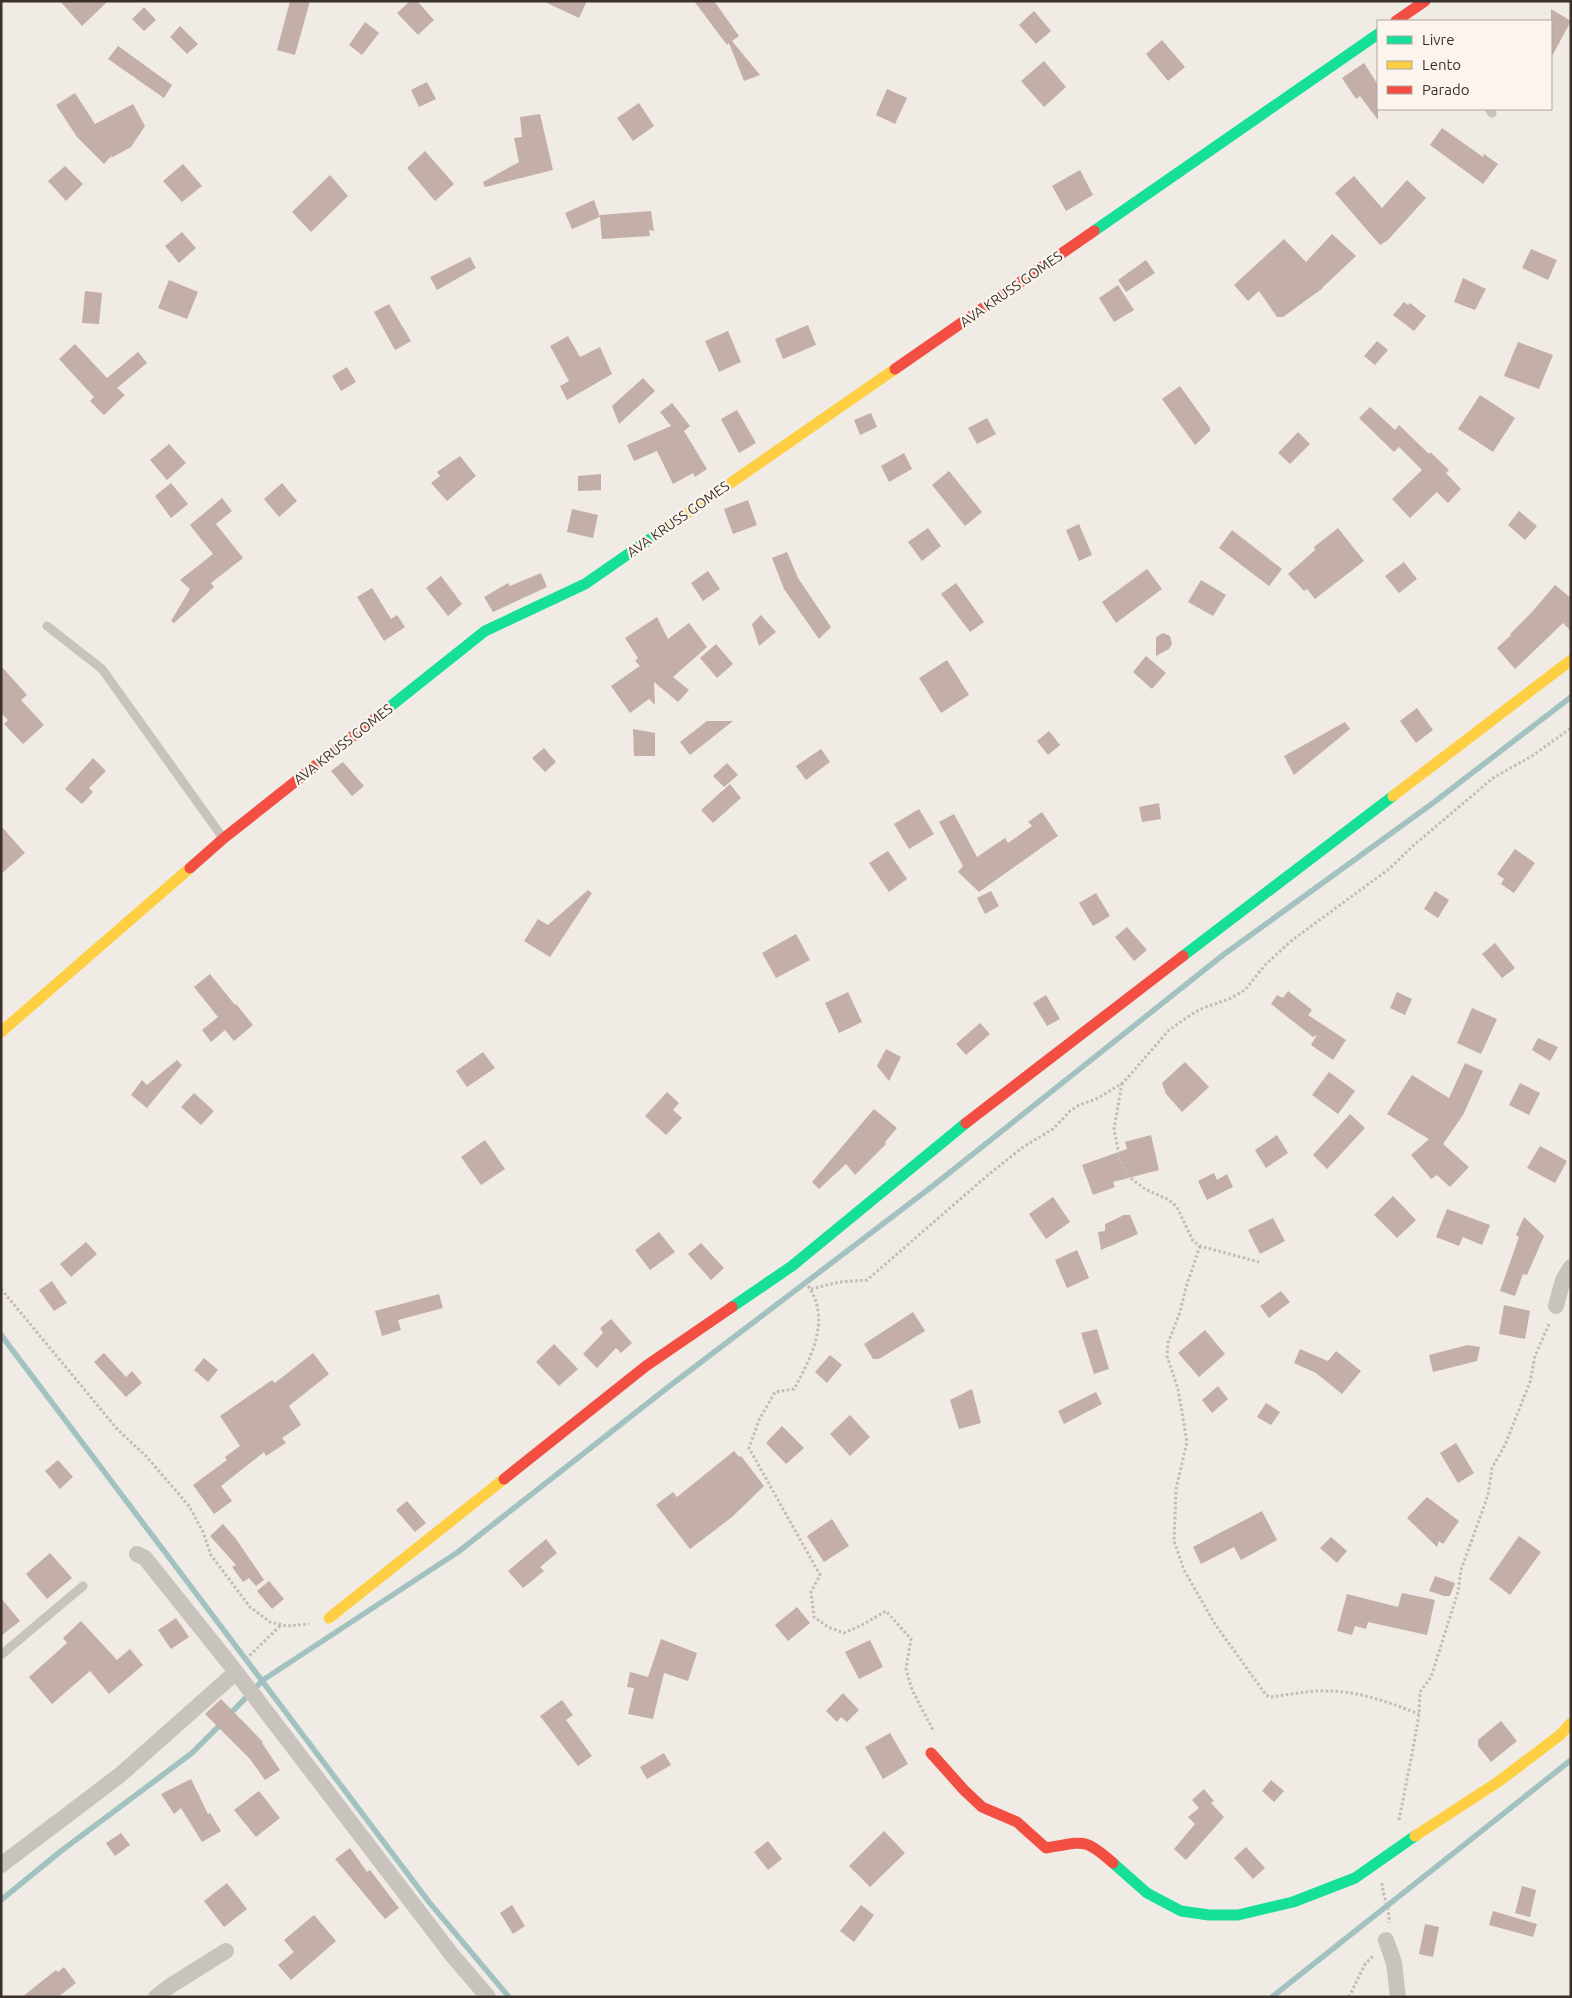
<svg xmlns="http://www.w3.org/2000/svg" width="1572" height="1998" viewBox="0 0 1572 1998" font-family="Ubuntu,sans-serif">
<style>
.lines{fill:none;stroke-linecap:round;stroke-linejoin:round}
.stream{stroke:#a1c2c1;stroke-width:5.5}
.building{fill:#c3afa7}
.path{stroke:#c2bbb6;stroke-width:3;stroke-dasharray:2.5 2.5;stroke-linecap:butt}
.lane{stroke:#c9c3be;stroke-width:9}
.street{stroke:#c9c3be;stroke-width:16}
.fast{stroke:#16e098;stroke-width:11}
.slow{stroke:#ffcf43;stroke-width:11}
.jam{stroke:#f24e42;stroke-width:11}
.labels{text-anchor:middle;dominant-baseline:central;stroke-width:4.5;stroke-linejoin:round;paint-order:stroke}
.street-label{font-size:14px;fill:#3b302b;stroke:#fbf5ee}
</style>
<rect width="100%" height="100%" fill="#f0ebe5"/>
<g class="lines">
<g class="stream">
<path d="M1 1335 429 1902 509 1997"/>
<path d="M228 1716 263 1680 458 1552 667 1388 934 1185 1223 955 1433 803 1571 697"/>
<path d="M1 1900 61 1851 192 1753 222 1723"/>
<path d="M1272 1997 1571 1760"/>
</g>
</g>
<g class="building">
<path d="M60 1H108L82 26Z"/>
<path d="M290 1H310L295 55 277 50Z"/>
<path d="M410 1H417L434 20 418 35 397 13Z"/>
<path d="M543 1H587L579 18Z"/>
<path d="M694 1H714L739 36 732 41 760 75 744 81 729 43 727 45Z"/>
<path d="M144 7 156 20 144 31 132 19Z"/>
<path d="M1551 9 1571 21 1551 58Z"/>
<path d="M1034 11 1051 31 1036 44 1019 25Z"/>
<path d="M365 22 379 33 362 55 349 45Z"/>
<path d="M180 26 198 44 187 54 170 37Z"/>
<path d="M1162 40 1185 67 1168 81 1146 54Z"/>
<path d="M118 46 172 85 164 98 108 59Z"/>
<path d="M1044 61 1066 87 1044 107 1021 81Z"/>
<path d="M1364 63 1378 85V120L1360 96 1356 99 1342 78Z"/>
<path d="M427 82 436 99 419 107 411 90Z"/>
<path d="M887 89 907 98 895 124 876 115Z"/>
<path d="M75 93 95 124 133 104 145 126 131 147 111 158 112 155 104 164 77 137 56 105Z"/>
<path d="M639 103 654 126 633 141 617 118Z"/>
<path d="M540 114 553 170 485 187 483 182 519 162 514 138 522 137 520 117Z"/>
<path d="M1442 128 1483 157 1484 154 1498 164 1483 184 1430 145Z"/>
<path d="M425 151 454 184 435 201 407 168Z"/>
<path d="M183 164 202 186 182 202 163 181Z"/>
<path d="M65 166 83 184 66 201 48 181Z"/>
<path d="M1080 170 1093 195 1066 211 1052 186Z"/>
<path d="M330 175 348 196 311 232 292 212Z"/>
<path d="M1354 176 1382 208 1407 180 1426 198 1388 240 1380 245 1335 193Z"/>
<path d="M594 200 600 217V215L651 211 654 231 649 230 650 236 602 239 600 217 572 229 565 213Z"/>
<path d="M182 232 196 248 179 263 165 246Z"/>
<path d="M1332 234 1356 256 1322 288H1323L1283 317H1277L1259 291 1248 301 1234 285 1284 239 1306 262Z"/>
<path d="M1531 249 1557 260 1548 280 1522 268Z"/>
<path d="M470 257 476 268 437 290 430 277Z"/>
<path d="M1146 260 1155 273 1126 292 1118 280Z"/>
<path d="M1463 278 1486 289 1475 310 1454 302Z"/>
<path d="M169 280 198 292 187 319 158 308Z"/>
<path d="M1118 285 1134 310 1114 322 1099 298Z"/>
<path d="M85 291 102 293 99 324 82 323Z"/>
<path d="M1404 302 1408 305 1410 303 1426 316 1414 331 1393 315Z"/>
<path d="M389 304 411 341 395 350 374 312Z"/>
<path d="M808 325 816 345 783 359 775 339Z"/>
<path d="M728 331 741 362 719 372 705 341Z"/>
<path d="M568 336 580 357 600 347 612 374 567 400 560 386 569 381 550 346Z"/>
<path d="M1377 341 1388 350 1375 365 1364 356Z"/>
<path d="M1518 342 1553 355 1539 389 1504 376Z"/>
<path d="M75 344 107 378 138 352 147 363 117 388 125 395 104 415 90 401 94 397 59 359Z"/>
<path d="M347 367 356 382 341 391 332 376Z"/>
<path d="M643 378 655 391 619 424 612 406Z"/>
<path d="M1180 386 1210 428V431L1195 445 1162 399Z"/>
<path d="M1480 395 1515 418 1493 452 1458 429Z"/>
<path d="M672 403 690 426 684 431 707 469 695 477 693 473 673 484 657 451 634 461 627 445 671 426 660 412Z"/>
<path d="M1370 407 1395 430 1399 425 1429 454 1430 452 1449 470 1446 473 1461 489 1448 503 1437 492 1410 518 1392 499 1422 470 1399 447 1394 452 1359 418Z"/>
<path d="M737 410 756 443 739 453 721 419Z"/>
<path d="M871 413 877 427 860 435 854 420Z"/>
<path d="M987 418 996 434 977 444 968 428Z"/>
<path d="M1298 432 1310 444 1290 464 1278 453Z"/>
<path d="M169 444 186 463 167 480 150 460Z"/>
<path d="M904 453 912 469 889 482 881 466Z"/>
<path d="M460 456 476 476 447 501 431 483 440 476 437 472Z"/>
<path d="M949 471 982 512 965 526 932 485Z"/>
<path d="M601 474V490L578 491V476Z"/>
<path d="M171 483 188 504 171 518 155 496Z"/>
<path d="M282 483 297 501 279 517 264 499Z"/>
<path d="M222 498 232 511 216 524 243 558 211 583 214 587 174 623 171 621 190 589 180 580 213 554 190 525Z"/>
<path d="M748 500 757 525 733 534 724 509Z"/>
<path d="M572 509 598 515 593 538 567 532Z"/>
<path d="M1519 511 1537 526 1525 540 1508 525Z"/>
<path d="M1079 524 1092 555 1079 561 1066 530Z"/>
<path d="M928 528 941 546 922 561 908 542Z"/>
<path d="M1338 528 1364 561 1315 599 1307 589 1304 591 1288 574 1315 550 1314 547Z"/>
<path d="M1232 530 1282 569 1269 586 1219 548Z"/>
<path d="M787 552 798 578 831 627 819 639 784 589 772 558Z"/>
<path d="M1404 562 1417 579 1399 593 1385 576Z"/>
<path d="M1147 569 1162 589 1116 623 1102 602Z"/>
<path d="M708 571 720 589 703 601 691 583Z"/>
<path d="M541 573 547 587 493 612 484 597 508 583 510 586Z"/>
<path d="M441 576 462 604 448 616 426 588Z"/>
<path d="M1201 580 1226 595 1213 616 1188 602Z"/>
<path d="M956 583 984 622 970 632 941 594Z"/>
<path d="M1555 585 1571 598V631L1563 623 1515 669 1497 648 1511 635 1510 634 1532 612Z"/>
<path d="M372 588 391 619 397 615 405 627 384 641 357 597Z"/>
<path d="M761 615 776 632 759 646 752 624Z"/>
<path d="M657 617 668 639 689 623 707 647 673 677 689 690 678 702 654 682 655 705 649 699 630 713 611 686 640 666 635 661 638 658 625 638Z"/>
<path d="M1163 633 1170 636 1172 644 1169 649 1156 656V637Z"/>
<path d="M716 644 733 664 717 678 700 658Z"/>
<path d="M1146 656 1166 673 1152 689 1133 672Z"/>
<path d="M947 660 969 695 941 713 919 678Z"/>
<path d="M1 666 27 695 21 700 44 725 23 744 4 724 8 720 1 713Z"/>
<path d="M1417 708 1433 730 1416 743 1400 721Z"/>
<path d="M707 721H733L690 755 680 742Z"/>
<path d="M1345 722 1350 729 1294 775 1284 756Z"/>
<path d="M633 729 655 733V756H634Z"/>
<path d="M1049 731 1060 745 1048 755 1037 741Z"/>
<path d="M544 748 556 762 545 772 532 758Z"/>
<path d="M821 749 830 762 806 780 796 766Z"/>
<path d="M93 758 106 771 89 788 93 792 82 804 65 789Z"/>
<path d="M343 762 364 786 352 796 331 771Z"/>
<path d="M727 763 738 775 724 787 713 776Z"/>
<path d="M730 784 741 798 713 823 701 810Z"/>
<path d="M1159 803 1161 819 1142 822 1139 807Z"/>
<path d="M919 809 934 834 909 849 894 824Z"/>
<path d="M1042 812 1058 836 979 892 958 872 963 866 939 822 954 814 977 857 1005 838 1008 843 1032 826 1028 822Z"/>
<path d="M1 826 25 853 1 874Z"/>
<path d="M1515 849 1535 863 1514 893 1501 884 1504 879 1497 874Z"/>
<path d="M888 851 907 879 889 892 869 863Z"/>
<path d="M588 890 592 893 550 957 524 941 538 919 548 925Z"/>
<path d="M991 891 999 906 985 914 977 898Z"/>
<path d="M1435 891 1449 900 1438 918 1424 909Z"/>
<path d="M1096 893 1110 916 1093 926 1079 903Z"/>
<path d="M1127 927 1147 950 1134 961 1115 937Z"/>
<path d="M796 934 810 960 776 978 762 953Z"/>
<path d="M1495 943 1515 968 1502 978 1482 954Z"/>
<path d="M210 974 235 1005 236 1004 253 1025 234 1041 225 1030 211 1042 202 1030 218 1017 194 987Z"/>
<path d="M1288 991 1312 1010 1308 1015 1346 1040 1333 1060 1311 1045 1317 1035 1313 1037 1271 1004 1277 995 1283 998Z"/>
<path d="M848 992 862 1022 839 1033 825 1003Z"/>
<path d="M1397 992 1412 999 1405 1015 1390 1008Z"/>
<path d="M1046 995 1060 1019 1047 1026 1033 1003Z"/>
<path d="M1472 1008 1497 1019 1481 1054 1457 1043Z"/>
<path d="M980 1023 990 1034 966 1055 956 1044Z"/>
<path d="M1538 1038 1558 1047 1550 1061 1532 1050Z"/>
<path d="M886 1049 901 1057 889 1081 877 1066Z"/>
<path d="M483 1052 495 1068 467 1087 456 1071Z"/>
<path d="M177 1060 182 1065 147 1108 131 1095 142 1080 147 1085Z"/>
<path d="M1185 1062 1209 1087 1182 1112 1166 1094 1162 1083Z"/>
<path d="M1465 1063 1483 1071 1463 1115 1443 1144 1469 1167 1450 1187 1437 1175 1431 1179 1411 1155 1429 1139 1387 1114 1412 1075 1449 1098Z"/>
<path d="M1329 1072 1355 1091 1338 1114 1312 1095Z"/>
<path d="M1520 1083 1540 1093 1529 1115 1509 1105Z"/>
<path d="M667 1092 679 1103 673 1110 682 1118 666 1135 645 1116Z"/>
<path d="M194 1093 214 1111 201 1125 181 1107Z"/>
<path d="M874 1109 897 1128 885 1142 886 1144 855 1175 846 1164 819 1189 812 1182Z"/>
<path d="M1350 1114 1365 1128 1327 1169 1313 1155Z"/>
<path d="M1151 1135 1159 1170 1113 1182 1115 1187 1093 1195 1082 1165 1127 1149 1125 1142Z"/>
<path d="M1277 1135 1288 1153 1266 1168 1255 1150Z"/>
<path d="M485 1140 505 1169 481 1185 461 1157Z"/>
<path d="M1540 1146 1567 1161 1555 1183 1527 1168Z"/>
<path d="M1214 1173 1217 1180 1227 1174 1233 1187 1207 1200 1198 1181Z"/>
<path d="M1393 1196 1416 1220 1397 1238 1374 1215Z"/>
<path d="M1053 1197 1070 1222 1046 1239 1029 1214Z"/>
<path d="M1447 1209 1490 1225 1482 1245 1463 1237 1459 1246 1436 1237Z"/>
<path d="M1124 1215H1130L1138 1234 1101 1250 1098 1232 1105 1231V1224Z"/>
<path d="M1524 1217 1544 1236 1527 1275 1523 1274 1515 1296 1500 1291 1519 1237 1516 1235Z"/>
<path d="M1273 1218 1285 1241 1260 1254 1248 1230Z"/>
<path d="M659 1232 675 1252 650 1270 635 1250Z"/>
<path d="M86 1242 97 1254 71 1277 60 1264Z"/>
<path d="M701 1243 724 1268 711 1280 688 1254Z"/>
<path d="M1077 1250 1089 1278 1067 1288 1055 1260Z"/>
<path d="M52 1281 67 1303 54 1311 39 1290Z"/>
<path d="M1281 1291 1290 1302 1269 1318 1260 1306Z"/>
<path d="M439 1294 443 1308 398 1320 401 1330 382 1336 375 1311Z"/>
<path d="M1504 1305 1530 1311 1525 1339 1499 1334Z"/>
<path d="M913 1312 925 1331 879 1359H873L864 1344Z"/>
<path d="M611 1319 632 1343 621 1353 616 1348 597 1368 583 1354 603 1333 600 1328Z"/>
<path d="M1097 1329 1109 1369 1094 1374 1081 1333Z"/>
<path d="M1205 1330 1225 1354 1199 1377 1178 1353Z"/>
<path d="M554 1344 578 1369 559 1386 536 1362Z"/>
<path d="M1468 1345 1480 1347 1477 1361 1433 1372 1429 1355Z"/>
<path d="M1300 1349 1328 1361 1336 1351 1361 1371 1342 1394 1316 1373 1294 1363Z"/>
<path d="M104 1353 126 1377 132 1371 142 1383 126 1397 94 1362Z"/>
<path d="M313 1353 329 1374 289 1406 301 1425 282 1438 286 1443 266 1456 264 1452 221 1486 232 1501 214 1514 193 1485 227 1460 225 1457 240 1446 220 1416 272 1380 275 1383Z"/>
<path d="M830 1355 842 1365 827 1383 815 1372Z"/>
<path d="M204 1358 218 1370 208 1382 194 1370Z"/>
<path d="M1218 1386 1228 1399 1212 1413 1202 1400Z"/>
<path d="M972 1389 981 1423 959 1429 950 1400Z"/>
<path d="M1096 1392 1102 1404 1064 1424 1058 1411Z"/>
<path d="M1266 1403 1280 1412 1271 1425 1257 1417Z"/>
<path d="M850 1415 870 1437 850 1456 830 1434Z"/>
<path d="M782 1426 804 1448 786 1464 766 1443Z"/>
<path d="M1456 1443 1474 1473 1458 1483 1440 1453Z"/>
<path d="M734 1451 739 1457 741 1456 764 1486 732 1517 690 1549 656 1505 673 1492 677 1497Z"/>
<path d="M58 1460 73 1477 60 1489 45 1471Z"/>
<path d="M1427 1497 1459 1521 1443 1544 1439 1541 1437 1547 1407 1518Z"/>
<path d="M407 1501 426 1523 415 1532 396 1510Z"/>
<path d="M1262 1511 1277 1540 1241 1560 1234 1547 1201 1564 1193 1547Z"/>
<path d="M832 1519 849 1546 824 1562 807 1536Z"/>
<path d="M223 1524 236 1539 264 1580 256 1586 249 1578 243 1582 232 1567 236 1565 210 1536Z"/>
<path d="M1519 1536 1541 1552 1510 1595 1489 1579Z"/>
<path d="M1331 1537 1347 1551 1337 1563 1320 1548Z"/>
<path d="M546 1539 557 1553 540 1567 544 1571 523 1588 508 1571Z"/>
<path d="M50 1553 72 1578 47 1599 26 1574Z"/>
<path d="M1435 1576 1455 1583 1450 1596H1444L1429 1591Z"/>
<path d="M269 1581 284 1599 272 1609 257 1591Z"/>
<path d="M1402 1593 1435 1600 1427 1635 1368 1622 1366 1629 1355 1626 1352 1635 1337 1631 1347 1594 1398 1607Z"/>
<path d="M1 1598 20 1621 1 1636Z"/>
<path d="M797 1607 810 1623 788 1641 775 1625Z"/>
<path d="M176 1618 189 1637 171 1649 158 1630Z"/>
<path d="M81 1621 117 1660 130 1649 143 1665 109 1694 90 1671 52 1704 29 1677 67 1643 63 1638Z"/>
<path d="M661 1639 697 1653 688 1681 664 1673 653 1719 628 1714 634 1688 627 1687 630 1672 648 1677Z"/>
<path d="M870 1640 883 1667 859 1679 845 1652Z"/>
<path d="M843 1693 859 1710 847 1722 841 1717 837 1722 826 1711Z"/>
<path d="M221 1699 263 1742 262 1743 280 1770 265 1780 250 1759 205 1714Z"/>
<path d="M562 1700 573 1715 566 1720 592 1756 578 1766 540 1716Z"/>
<path d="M1501 1721 1517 1741 1491 1762 1478 1746V1740Z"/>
<path d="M890 1733 908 1764 883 1779 865 1747Z"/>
<path d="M664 1753 671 1765 647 1779 640 1767Z"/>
<path d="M191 1779 208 1814 210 1813 221 1831 202 1842 181 1808 174 1814 161 1794Z"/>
<path d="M1271 1780 1284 1791 1274 1802 1262 1791Z"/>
<path d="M1204 1789 1214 1801 1211 1803 1224 1817 1186 1860 1174 1849 1195 1824 1188 1817 1199 1808 1192 1800Z"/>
<path d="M259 1791 280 1818 256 1837 234 1810Z"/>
<path d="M884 1831 905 1853 870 1887 849 1866Z"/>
<path d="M121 1833 130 1845 115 1856 106 1843Z"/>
<path d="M768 1841 782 1859 768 1870 754 1852Z"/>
<path d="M1246 1847 1265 1868 1253 1879 1234 1858Z"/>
<path d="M350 1848 367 1872 370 1870 399 1908 385 1919 335 1859Z"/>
<path d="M227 1883 247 1909 224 1927 204 1901Z"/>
<path d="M1522 1886 1536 1890 1530 1917 1515 1913Z"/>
<path d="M512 1905 525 1926 513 1934 500 1913Z"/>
<path d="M861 1905 874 1915 854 1942 840 1931Z"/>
<path d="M1493 1911 1537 1924 1533 1937 1489 1925Z"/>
<path d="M314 1915 336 1941 291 1980 278 1965 294 1952 284 1940Z"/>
<path d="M1425 1924 1439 1927 1433 1957 1419 1954Z"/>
<path d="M64 1967 76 1983 58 1997H22L56 1970 58 1972Z"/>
</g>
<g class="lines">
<g class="path">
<path d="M1122 1083 1114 1129 1121 1164 1129 1177 1145 1189 1169 1200 1177 1207 1193 1241 1200 1246 1259 1262"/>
<path d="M1200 1246 1186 1287 1180 1312 1168 1343 1167 1356 1178 1389 1187 1442 1176 1489 1174 1541 1184 1570 1215 1624 1266 1695 1270 1697C1289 1695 1308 1690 1328 1691 1359 1691 1391 1703 1419 1714"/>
<path d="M805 1282C833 1316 812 1356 794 1389L775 1392 759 1420 749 1448 820 1575 811 1592 814 1617 828 1627 844 1633 862 1625 886 1611 911 1639 906 1669 912 1690 934 1732"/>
<path d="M1 1289 118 1430 146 1456 189 1506 203 1532 211 1555 250 1607 270 1622 287 1626 309 1624"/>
<path d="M811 1289 839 1282 867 1280 988 1175 1023 1147 1053 1129 1070 1111 1079 1105 1096 1099 1123 1083 1169 1030 1192 1014 1203 1008 1229 999 1245 990 1265 965 1291 941 1389 869 1414 845 1493 778 1532 756 1571 728"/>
<path d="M246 1659 281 1625"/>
<path d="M1399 1820 1413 1749 1419 1714 1420 1692 1431 1677 1458 1592 1461 1570 1488 1495 1492 1468 1505 1445 1530 1382 1535 1356 1550 1322"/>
<path d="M1382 1883C1383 1897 1390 1909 1389 1923"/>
<path d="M1349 1997 1365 1964 1374 1955"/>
</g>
<g class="lane">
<path d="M1489 109 1492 113"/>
<path d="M47 626 102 669 223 838"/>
<path d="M1 1655 83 1586"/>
</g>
<g class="street">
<path d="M1556 1306 1563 1280 1571 1267"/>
<path d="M137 1554 145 1558 229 1663 452 1955 488 1997"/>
<path d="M1 1865 120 1775 235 1673"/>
<path d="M1386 1940 1394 1963 1398 1997"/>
<path d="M156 1997 170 1986 226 1951"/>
</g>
<g class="fast">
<path d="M1094 231 1378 34"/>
<path d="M387 709 485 631 585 584 673 523"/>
<path d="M1183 956 1393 796"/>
<path d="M732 1307 792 1266 966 1123"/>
<path d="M1113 1863 1147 1893 1181 1911 1209 1915H1238L1293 1902 1355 1878 1415 1836"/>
</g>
<g class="slow">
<path d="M673 523 895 369"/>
<path d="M1393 796 1571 660"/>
<path d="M1 1032 190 868"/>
<path d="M329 1618 504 1479"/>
<path d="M1415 1836 1498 1782 1560 1735 1571 1723"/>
</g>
<g class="jam">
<path d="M1396 21 1425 1"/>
<path d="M895 369 1094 231"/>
<path d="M190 868 224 838 387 709"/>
<path d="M966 1123 1183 956"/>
<path d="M504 1479 646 1366 732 1307"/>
<path d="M931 1753 964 1790 982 1807 1017 1822 1046 1848C1084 1842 1084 1837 1113 1863"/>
</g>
</g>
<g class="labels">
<g class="street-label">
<text transform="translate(1011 289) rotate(-35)">AVA KRUSS GOMES</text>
<text transform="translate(678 519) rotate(-35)">AVA KRUSS GOMES</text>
<text transform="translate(343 744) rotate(-38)">AVA KRUSS GOMES</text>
</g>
</g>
<rect width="1572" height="1998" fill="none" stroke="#3b302b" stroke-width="5"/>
<rect x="1377" y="20" width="175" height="90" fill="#fbf5ee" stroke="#aea6a0"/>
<rect x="1387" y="36" width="25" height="8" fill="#16e098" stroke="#aea6a0"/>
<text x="1422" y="45" font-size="15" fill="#3b302b">Livre</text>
<rect x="1387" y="61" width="25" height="8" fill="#ffcf43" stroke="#aea6a0"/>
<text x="1422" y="70" font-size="15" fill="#3b302b">Lento</text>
<rect x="1387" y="86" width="25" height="8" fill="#f24e42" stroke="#aea6a0"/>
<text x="1422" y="95" font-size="15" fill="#3b302b">Parado</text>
</svg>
